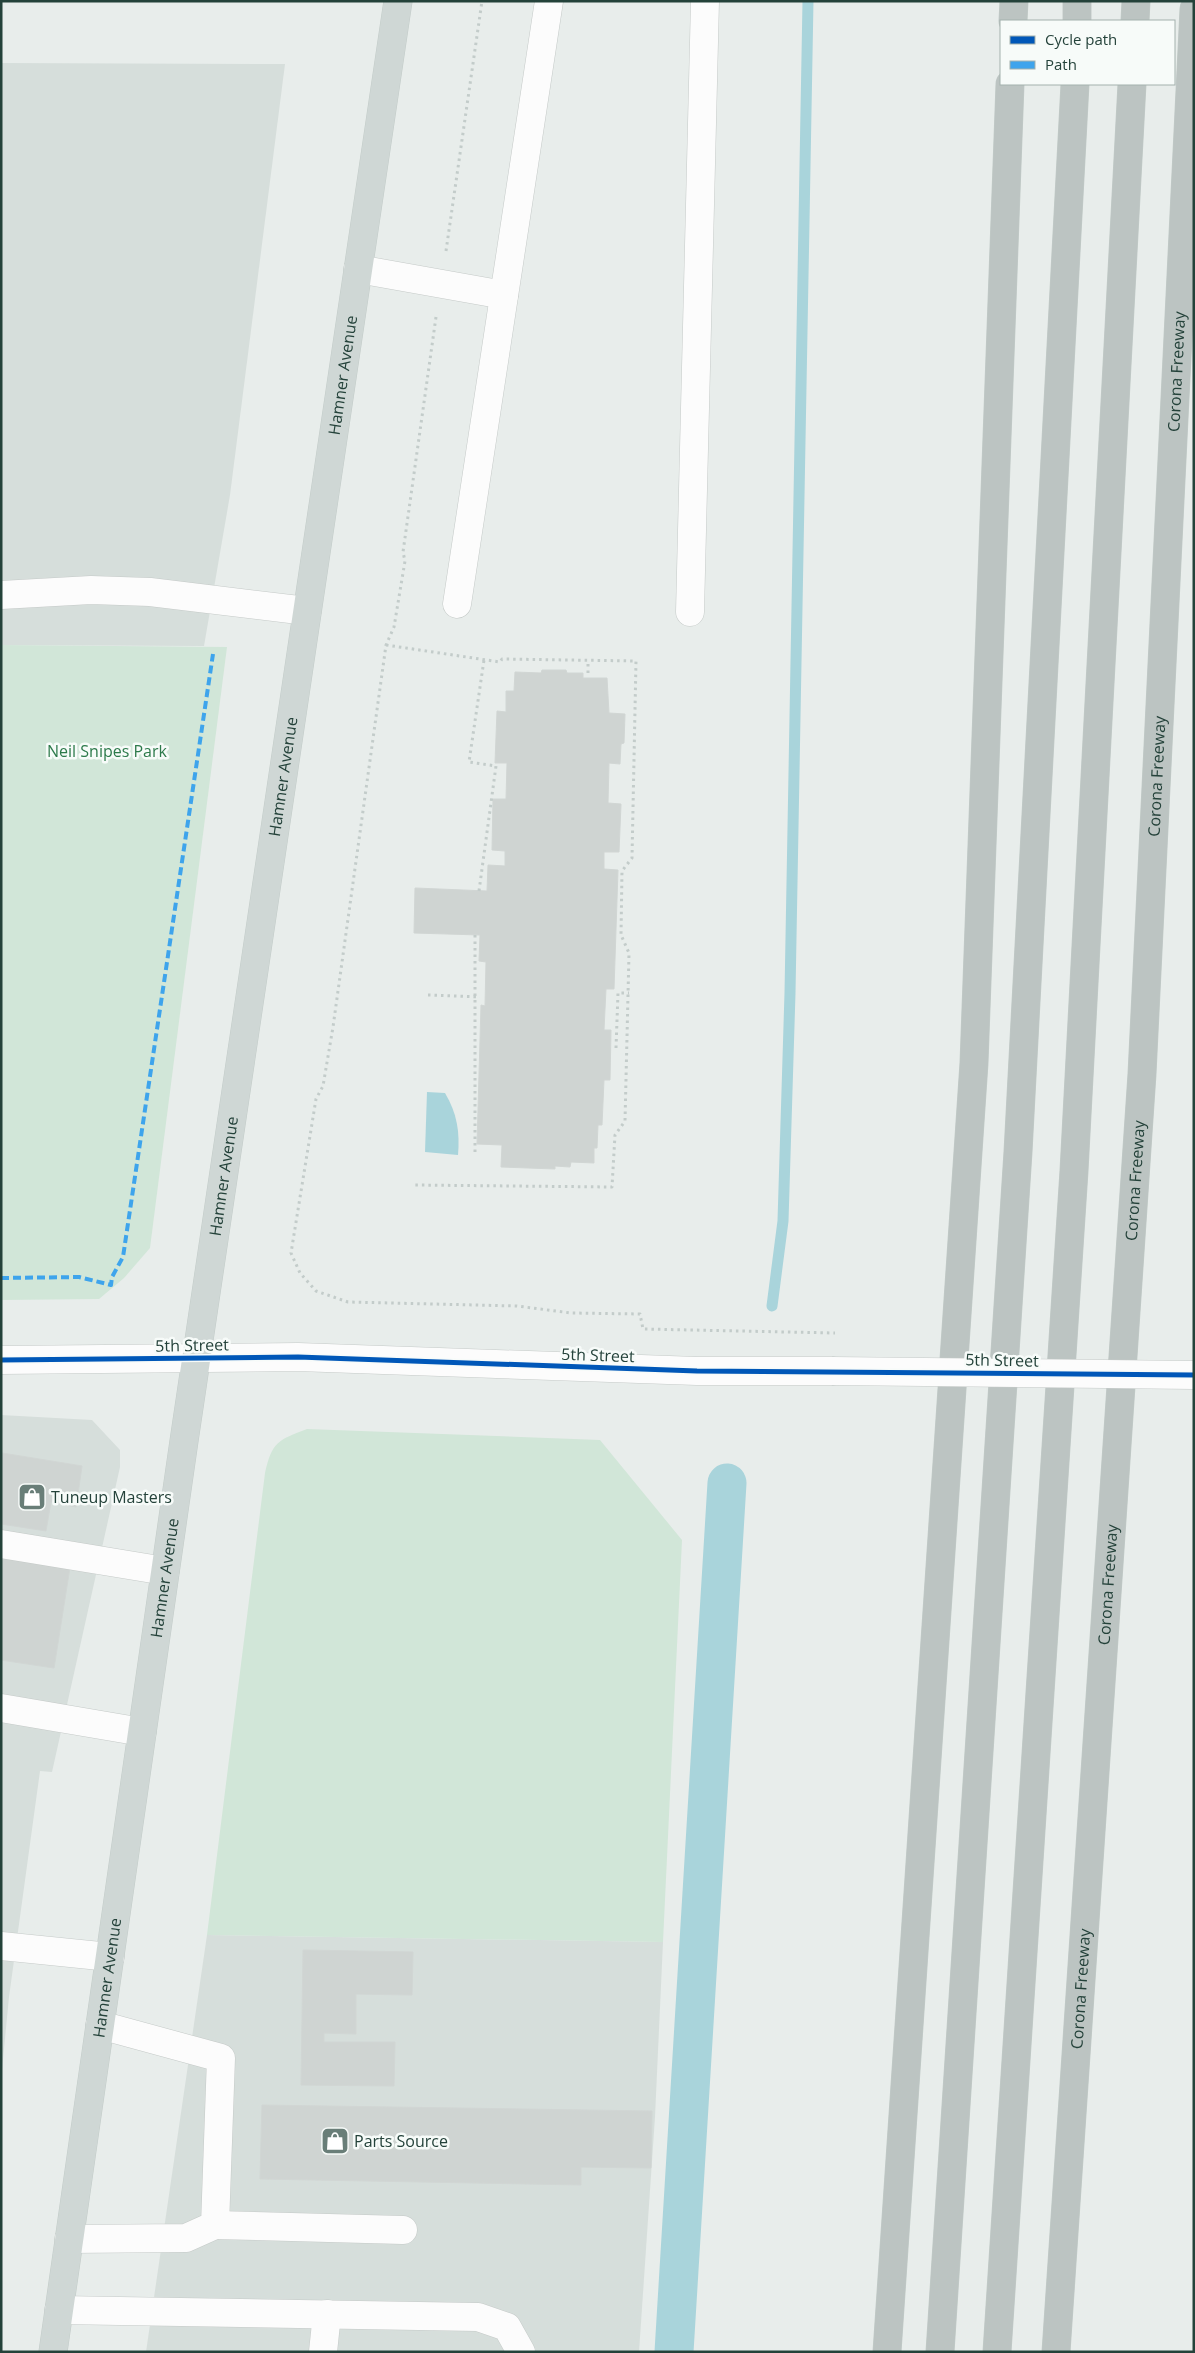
<svg xmlns="http://www.w3.org/2000/svg" width="1195" height="2353" viewBox="0 0 1195 2353" font-family="'Open Sans',sans-serif">
<style>
.built{fill:#d6dedb}
.green{fill:#d1e6d8}
.water{fill:#a9d4db}
.lines{fill:none;stroke-linecap:round;stroke-linejoin:round}
.stream{stroke:#a9d4db;stroke-width:11}
.canal{stroke:#a9d4db;stroke-width:39}
.building{fill:#cfd4d2;stroke:#d1d6d4}
.minor-casing{stroke:#c5cac8;stroke-width:29}
.major-casing{stroke:#c3ccc9;stroke-width:29}
.highway-casing{stroke:#c3ccc9;stroke-width:29}
.path{stroke:#c3ccca;stroke-width:3;stroke-dasharray:2.5 4;stroke-linecap:butt}
.minor{stroke:#fcfcfc;stroke-width:28}
.major{stroke:#cfd7d5;stroke-width:28}
.highway{stroke:#bcc4c2;stroke-width:28}
.minor-bridge-casing{stroke:#c5cac8;stroke-width:29;stroke-linecap:butt}
.minor-bridge{stroke:#fcfcfc;stroke-width:28}
.quiet{stroke:#3ea4ec;stroke-width:4;stroke-dasharray:8 4;stroke-linecap:butt}
.cycleway-casing{stroke:#f7fbf9;stroke-width:8}
.cycleway{stroke:#0057b8;stroke-width:5}
.labels{text-anchor:middle;dominant-baseline:central;stroke-width:5;stroke-linejoin:round;paint-order:stroke}
.street-label{font-size:16px;fill:#24423a;stroke:#f7fbf9}
.park-label{font-size:16px;fill:#2d7a4b;stroke:#f7fbf9}
.poi-label{font-size:16px;fill:#24423a;stroke:#f7fbf9;text-anchor:start}
</style>
<rect width="100%" height="100%" fill="#e8edeb"/>
<g class="built">
<path d="M1 63 285 64 230 495 204 646 1 645Z"/>
<path d="M1 1415 92 1420 120 1450V1467L52 1772 40 1771 9 1997 1 2080Z"/>
<path d="M207 1935 663 1942 655 2117 639 2352H146Z"/>
</g>
<g class="green">
<path d="M1 645 227 647 150 1248 124 1278 99 1299 1 1300Z"/>
<path d="M307 1429 600 1440 682 1540 663 1942 207 1935 265 1473C272 1442 278 1440 307 1429Z"/>
</g>
<path class="water" d="M427 1092 445 1093C457 1113 460 1132 458 1155L425 1152Z"/>
<g class="lines">
<path class="stream" d="M772 1306 783 1221 790 993 808 1"/>
<path class="canal" d="M674 2352 727 1483"/>
</g>
<g class="building">
<path d="M542 670H566L567 673H583V678H607L609 713 625 714 624 743 621 744 620 764 609 763 608 803 621 804 619 852H604V869L618 870 614 989H606L604 1030H611L610 1080H604L602 1125H598L597 1148H594V1163L571 1162 570 1167 555 1166V1169L501 1167 502 1145 477 1144 481 1005 485 1006 486 962 479 961 480 935 414 933 415 888 487 891 488 865 505 866V851L492 850 493 799H506L507 763H495L497 711 506 712V691H514L515 672 541 673Z"/>
<path d="M2 1453 82 1466 76 1507 51 1502 46 1531 1 1524Z"/>
<path d="M1 1556 70 1567 54 1668 1 1660Z"/>
<path d="M303 1950 413 1952 412 1995 356 1994V2034L324 2033V2042H395L394 2086 301 2085Z"/>
<path d="M262 2105 652 2111 651 2168 581 2167V2185L260 2179Z"/>
</g>
<g class="lines">
<defs>
<g id="minor">
<path d="M358 269 504 295"/>
<path d="M1 595 91 590 150 592 307 611"/>
<path d="M457 604 549 1"/>
<path d="M690 612 705 1"/>
<path d="M1 1360 298 1357 697 1371H832"/>
<path d="M1 1544 165 1571"/>
<path d="M1 1708 142 1732"/>
<path d="M1 1946 110 1957"/>
<path d="M215 2225 403 2230"/>
<path d="M69 2239 186 2238 215 2225 221 2058 100 2025"/>
<path d="M59 2310 478 2317 507 2327 521 2352"/>
<path d="M323 2352 327 2314"/>
</g>
<g id="major">
<path id="s1" d="M53 2352 184 1441 398 1"/>
</g>
<g id="highway">
<path d="M1013 21 1014 1"/>
<path d="M1077 21V1"/>
<path d="M1135 21 1136 1"/>
<path d="M887 2352 974 1063 1010 84"/>
<path d="M940 2352 1018 1152 1075 84"/>
<path d="M997 2352 1074 1171 1132 84"/>
<path id="s2" d="M1056 2352 1142 1074 1194 9"/>
</g>
</defs>
<use href="#minor" class="minor-casing"/>
<use href="#major" class="major-casing"/>
<use href="#highway" class="highway-casing"/>
<g class="path">
<path d="M446 251 482 1"/>
<path d="M436 317 403 552 405 561 394 627 386 645 333 1027 323 1086 316 1099 291 1253 300 1273 316 1291 348 1302 517 1306 571 1313 640 1314 643 1329 835 1333"/>
<path d="M386 645 500 662 502 659 636 661 632 858 622 871 621 935 629 953 625 1121 615 1135 612 1187 413 1185"/>
<path d="M588 673V660"/>
<path d="M479 891 496 766 469 762 484 660"/>
<path d="M475 935V1152"/>
<path d="M428 995 480 997"/>
<path d="M616 1048 618 993H629"/>
</g>
<use href="#minor" class="minor"/>
<use href="#major" class="major"/>
<use href="#highway" class="highway"/>
<defs>
<path id="minor-bridge" d="M832 1371 1194 1375"/>
</defs>
<use href="#minor-bridge" class="minor-bridge-casing"/>
<use href="#minor-bridge" class="minor-bridge"/>
<path class="quiet" d="M1 1278 79 1277 111 1285 112 1277 123 1257 213 654"/>
<defs>
<path id="cycleway" d="M1 1360 298 1357 697 1371 1194 1375"/>
</defs>
<use href="#cycleway" class="cycleway-casing"/>
<use href="#cycleway" class="cycleway"/>
</g>
<defs>
<symbol id="shop-square" viewBox="-11 -11 22 22"><rect x="-9" y="-9" width="18" height="18" rx="4" fill="#697e78" stroke="#f7fbf9"/><path d="M-5-2.5h2.3a2.7 3.5 0 0 1 5.4 0H5L5.5 6h-11ZM-1.5-2.5h3a1.5 2.3 0 0 0-3 0Z" fill="#fff"/></symbol>
</defs>
<g fill-rule="evenodd">
<use href="#shop-square" x="16" y="1481" width="32" height="32"/>
<use href="#shop-square" x="319" y="2125" width="32" height="32"/>
</g>
<g class="labels">
<g class="street-label">
<text stroke="none"><textPath href="#s2" startOffset="1984">Corona Freeway</textPath></text>
<text stroke="none"><textPath href="#s1" startOffset="1998">Hamner Avenue</textPath></text>
<text stroke="none"><textPath href="#s1" startOffset="1592">Hamner Avenue</textPath></text>
<text stroke="none"><textPath href="#s2" startOffset="1579">Corona Freeway</textPath></text>
<text stroke="none"><textPath href="#s1" startOffset="1188">Hamner Avenue</textPath></text>
<text stroke="none"><textPath href="#s2" startOffset="1174">Corona Freeway</textPath></text>
<text transform="translate(192 1345) rotate(-1)">5th Street</text>
<text transform="translate(598 1355) rotate(2)">5th Street</text>
<text transform="translate(1002 1360) rotate(1)">5th Street</text>
<text stroke="none"><textPath href="#s1" startOffset="782">Hamner Avenue</textPath></text>
<text stroke="none"><textPath href="#s2" startOffset="769">Corona Freeway</textPath></text>
<text stroke="none"><textPath href="#s1" startOffset="378">Hamner Avenue</textPath></text>
<text stroke="none"><textPath href="#s2" startOffset="364">Corona Freeway</textPath></text>
</g>
<g class="park-label">
<text x="107" y="751">Neil Snipes Park</text>
</g>
<g class="poi-label">
<text x="51" y="1497">Tuneup Masters</text>
<text x="354" y="2141">Parts Source</text>
</g>
</g>
<rect width="1195" height="2353" fill="none" stroke="#24423a" stroke-width="5"/>
<rect x="1000" y="20" width="175" height="65" fill="#f7fbf9" stroke="#a3b1ad"/>
<rect x="1010" y="36" width="25" height="8" fill="#0057b8" stroke="#a3b1ad"/>
<text x="1045" y="45" font-size="15" fill="#24423a">Cycle path</text>
<rect x="1010" y="61" width="25" height="8" fill="#3ea4ec" stroke="#a3b1ad"/>
<text x="1045" y="70" font-size="15" fill="#24423a">Path</text>
</svg>
